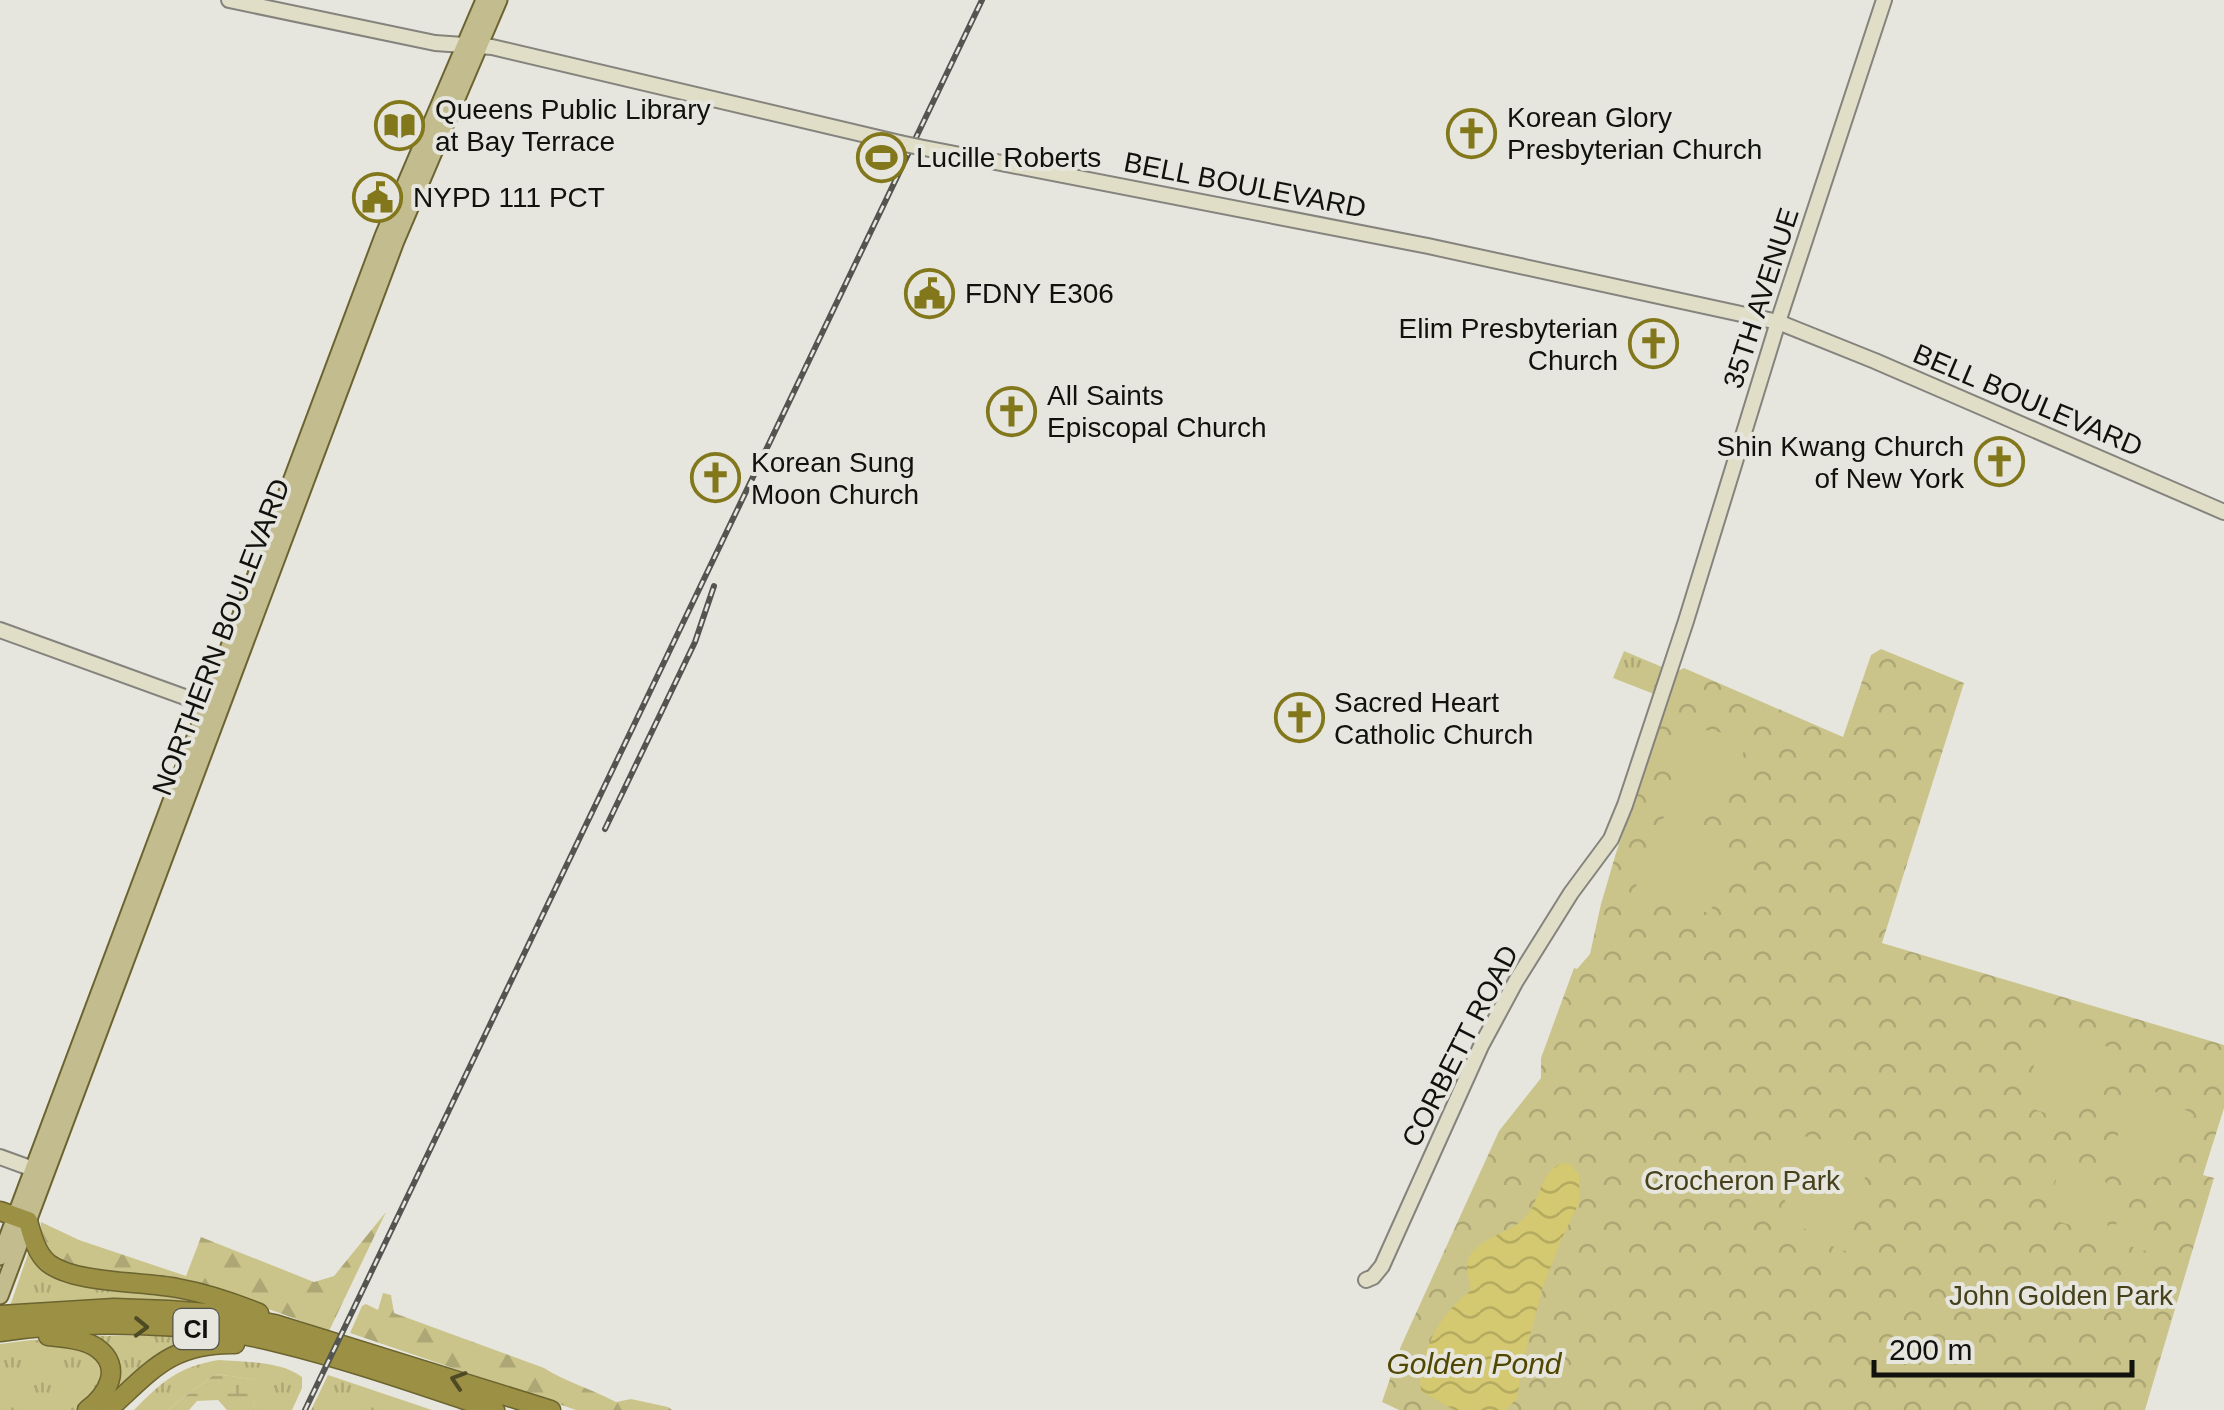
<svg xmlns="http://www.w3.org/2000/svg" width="2224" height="1410" viewBox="0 0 2224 1410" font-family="Helvetica,sans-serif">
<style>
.grass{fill:url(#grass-tufts)}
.forest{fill:url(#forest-firs)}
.wetland{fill:url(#wetland-marsh)}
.park{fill:url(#park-crowns)}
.garden{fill:#cbc48a}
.water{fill:url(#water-waves)}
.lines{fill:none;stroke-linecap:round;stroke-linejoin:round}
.secondary-casing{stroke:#84837d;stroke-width:18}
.primary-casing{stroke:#6b6430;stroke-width:19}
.highway-casing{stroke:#6b6430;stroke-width:21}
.secondary{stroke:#e1dec7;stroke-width:14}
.primary{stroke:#c3bc8e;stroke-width:15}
.highway{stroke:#9b9043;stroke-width:18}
.rail-casing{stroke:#545450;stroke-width:6}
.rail{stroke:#e6e6df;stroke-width:2.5;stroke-dasharray:8;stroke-linecap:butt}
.secondary-bridge-casing{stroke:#84837d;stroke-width:18;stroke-linecap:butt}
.secondary-bridge{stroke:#e1dec7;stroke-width:14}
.oneway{stroke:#4f4a26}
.labels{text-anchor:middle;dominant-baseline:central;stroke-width:8;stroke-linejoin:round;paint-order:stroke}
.shield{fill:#e6e6df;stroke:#51514d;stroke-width:2.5}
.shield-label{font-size:25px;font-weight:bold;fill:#11110e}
.poi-label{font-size:28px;fill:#11110e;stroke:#e6e6df;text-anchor:start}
.street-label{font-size:28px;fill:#11110e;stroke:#e6e6df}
.park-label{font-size:28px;fill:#46411b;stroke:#e6e6df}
.water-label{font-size:30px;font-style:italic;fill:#504700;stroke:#e6e6df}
</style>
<defs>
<pattern id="grass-tufts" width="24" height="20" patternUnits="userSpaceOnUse" patternTransform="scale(2.5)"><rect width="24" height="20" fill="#cbc48a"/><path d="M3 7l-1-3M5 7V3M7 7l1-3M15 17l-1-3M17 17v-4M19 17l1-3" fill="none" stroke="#ada776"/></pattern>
<pattern id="forest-firs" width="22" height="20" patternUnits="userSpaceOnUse" patternTransform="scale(2.5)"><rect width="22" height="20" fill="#cbc48a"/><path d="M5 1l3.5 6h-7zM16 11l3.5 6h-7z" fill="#ada776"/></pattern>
<pattern id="wetland-marsh" width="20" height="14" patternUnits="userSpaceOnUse" patternTransform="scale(2.5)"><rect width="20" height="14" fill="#cbc48a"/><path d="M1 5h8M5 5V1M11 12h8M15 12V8" fill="none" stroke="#ada776"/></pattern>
<pattern id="park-crowns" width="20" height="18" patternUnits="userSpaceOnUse" patternTransform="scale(2.5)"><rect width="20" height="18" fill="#cbc48a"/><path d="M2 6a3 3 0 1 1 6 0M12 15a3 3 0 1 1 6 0" fill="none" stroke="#ada776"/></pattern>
<pattern id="water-waves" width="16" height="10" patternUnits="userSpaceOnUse" patternTransform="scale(2.5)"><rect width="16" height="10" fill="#d4c870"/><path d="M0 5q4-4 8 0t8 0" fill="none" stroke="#b5ab60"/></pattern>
</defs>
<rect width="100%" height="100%" fill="#e6e6df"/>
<g class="grass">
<path d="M1624 651 1662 667 1654 694 1613 678Z"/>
<path d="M30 1248 216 1305 10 1306Z"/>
<path d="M153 1335 214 1338 102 1410 114 1388 89 1339 100 1336Z"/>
<path d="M31 1340H50L95 1353 107 1376 82 1410H0V1344Z"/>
<path d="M218 1360C244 1362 281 1361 302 1377V1388L292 1410H253L258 1380 215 1374 167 1410H134C163 1381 176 1368 218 1360Z"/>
<path d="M328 1375 432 1410H311Z"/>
</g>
<g class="forest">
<path d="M386 1212 329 1331 244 1300 89 1272 59 1264 46 1254 40 1238 41 1222 79 1240 186 1276 201 1237 314 1282 334 1276Z"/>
<path d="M383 1293 391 1295 394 1313 544 1368C566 1382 592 1389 616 1402L631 1399 668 1407 672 1410H576L350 1333 362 1306 366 1304 378 1310Z"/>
</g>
<path class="wetland" d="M215 1374 259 1380 253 1410H227L218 1400 197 1401 189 1410H167Z"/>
<path class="park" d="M1881 649 1964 683 1882 943 2224 1045V1108L2203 1175 2214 1178 2145 1410H1399L1382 1402 1401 1346 1499 1131 1541 1078V1058L1574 968 1577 969 1590 954 1601 904 1616 853 1678 671 1684 668 1843 737 1871 655Z"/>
<g class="garden">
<path d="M1682 726 1747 737 1741 762 1746 778C1727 803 1697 813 1666 807Z"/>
<path d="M1664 816C1716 821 1737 869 1709 913L1634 892 1648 853 1654 852Z"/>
<path d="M2044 1029 2112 1048C2106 1080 2097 1119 2055 1115 2045 1114 2033 1108 2023 1105Z"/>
<path d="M2144 1085 2194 1115 2161 1178C2102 1163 2111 1123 2144 1085Z"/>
<path d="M1779 1131 1871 1150 1849 1252C1788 1235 1771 1190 1779 1131Z"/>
<path d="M2062 1157C2111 1170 2117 1189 2105 1235L2046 1218Z"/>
<path d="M2135 1211 2158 1217 2146 1251 2110 1240C2113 1226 2120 1214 2135 1211Z"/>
</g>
<path class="water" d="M1564 1163 1570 1164 1579 1175V1203L1561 1240 1543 1287 1523 1361 1517 1398 1506 1410H1454L1421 1391C1417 1354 1441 1313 1470 1291 1472 1277 1461 1268 1471 1254 1485 1235 1517 1231 1529 1213 1540 1196 1543 1168 1564 1163Z"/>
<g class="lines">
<defs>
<g id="secondary">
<path d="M229 0 435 43 492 47 900 143"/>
<path d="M919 147 1428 246 1778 322 1875 361 2224 512"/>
<path d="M0 630 215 708"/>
<path d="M0 1157 33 1169"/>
<path d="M1366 1280 1373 1277 1382 1266 1481 1046 1516 981 1571 893 1611 839 1625 805 1686 621 1778 322 1884 0"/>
</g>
<g id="primary">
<path d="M0 1257 383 236 484 0"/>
<path d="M0 1296 396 241 499 0"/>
</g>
<g id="highway">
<path d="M0 1211 28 1221C32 1235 36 1253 48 1263 75 1284 143 1281 177 1288 205 1293 232 1302 259 1313"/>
<path d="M0 1315 114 1308 169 1310 221 1314 275 1324 551 1410"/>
<path d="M0 1332C81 1320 196 1322 275 1342 350 1360 423 1386 495 1410"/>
<path d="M48 1336C64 1338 84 1339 97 1348 124 1367 107 1395 87 1410"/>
<path d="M108 1410C152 1370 171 1343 235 1344"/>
</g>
</defs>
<use href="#secondary" class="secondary-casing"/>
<use href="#primary" class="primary-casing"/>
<use href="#highway" class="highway-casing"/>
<use href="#secondary" class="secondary"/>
<use href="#primary" class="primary"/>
<use href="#highway" class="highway"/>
<defs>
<g id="rail">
<path d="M605 829 695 642 714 586"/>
<path d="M305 1410 982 0"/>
</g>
</defs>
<use href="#rail" class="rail-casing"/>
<use href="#rail" class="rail"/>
<defs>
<path id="secondary-bridge" d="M900 143 919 147"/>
</defs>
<use href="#secondary-bridge" class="secondary-bridge-casing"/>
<use href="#secondary-bridge" class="secondary-bridge"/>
</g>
<defs><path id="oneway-chevron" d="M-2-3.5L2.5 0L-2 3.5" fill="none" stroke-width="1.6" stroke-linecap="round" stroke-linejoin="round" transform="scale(2.5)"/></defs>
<g class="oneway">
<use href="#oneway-chevron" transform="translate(141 1327) rotate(1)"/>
<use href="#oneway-chevron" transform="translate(458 1380) rotate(-162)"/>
</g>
<defs>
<symbol id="library-ring" viewBox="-11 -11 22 22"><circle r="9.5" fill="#e6e6df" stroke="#82771b" stroke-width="1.5"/><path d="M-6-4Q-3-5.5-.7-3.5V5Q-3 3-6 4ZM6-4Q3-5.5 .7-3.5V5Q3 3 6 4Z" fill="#82771b"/></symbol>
<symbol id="church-ring" viewBox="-11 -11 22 22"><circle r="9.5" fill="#e6e6df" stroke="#82771b" stroke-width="1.5"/><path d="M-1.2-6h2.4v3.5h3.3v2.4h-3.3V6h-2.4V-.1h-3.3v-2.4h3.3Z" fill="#82771b"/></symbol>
<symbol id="stadium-ring" viewBox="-11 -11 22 22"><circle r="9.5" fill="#e6e6df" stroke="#82771b" stroke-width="1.5"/><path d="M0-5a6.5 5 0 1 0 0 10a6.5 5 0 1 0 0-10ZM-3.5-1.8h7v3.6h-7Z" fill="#82771b"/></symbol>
<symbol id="civic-ring" viewBox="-11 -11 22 22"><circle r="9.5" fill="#e6e6df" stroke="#82771b" stroke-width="1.5"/><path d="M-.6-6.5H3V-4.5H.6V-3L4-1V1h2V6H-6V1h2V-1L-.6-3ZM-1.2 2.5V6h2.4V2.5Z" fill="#82771b"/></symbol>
</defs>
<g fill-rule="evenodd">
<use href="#library-ring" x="372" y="98" width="55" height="55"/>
<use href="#church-ring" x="1444" y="106" width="55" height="55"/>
<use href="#stadium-ring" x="854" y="130" width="55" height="55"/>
<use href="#civic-ring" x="350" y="170" width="55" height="55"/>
<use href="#civic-ring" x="902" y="266" width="55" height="55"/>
<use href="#church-ring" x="1626" y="316" width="55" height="55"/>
<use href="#church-ring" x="984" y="384" width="55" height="55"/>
<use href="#church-ring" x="1972" y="434" width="55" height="55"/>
<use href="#church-ring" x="688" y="450" width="55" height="55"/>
<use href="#church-ring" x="1272" y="690" width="55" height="55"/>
</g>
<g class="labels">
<rect class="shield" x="173.5" y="1309" width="45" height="40" rx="8"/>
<g class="shield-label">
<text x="196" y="1329">CI</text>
</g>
<g class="poi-label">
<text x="435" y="109">Queens Public Library<tspan x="435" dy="32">at Bay Terrace</tspan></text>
<text x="1507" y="117">Korean Glory<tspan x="1507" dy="32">Presbyterian Church</tspan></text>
<text x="916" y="157">Lucille Roberts</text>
<text x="413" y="197">NYPD 111 PCT</text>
<text x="965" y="293">FDNY E306</text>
<text x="1618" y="328" text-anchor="end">Elim Presbyterian<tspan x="1618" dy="32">Church</tspan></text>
<text x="1047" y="395">All Saints<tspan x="1047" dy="32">Episcopal Church</tspan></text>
<text x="1964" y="446" text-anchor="end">Shin Kwang Church<tspan x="1964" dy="32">of New York</tspan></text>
<text x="751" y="462">Korean Sung<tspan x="751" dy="32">Moon Church</tspan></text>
<text x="1334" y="702">Sacred Heart<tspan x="1334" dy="32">Catholic Church</tspan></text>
</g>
<g class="street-label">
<text transform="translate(1245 185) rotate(11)">BELL BOULEVARD</text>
<text transform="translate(1761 298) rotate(-72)">35TH AVENUE</text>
<text transform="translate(2028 400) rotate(23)">BELL BOULEVARD</text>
<text transform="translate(221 637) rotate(-69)">NORTHERN BOULEVARD</text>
<text transform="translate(1460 1046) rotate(-63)">CORBETT ROAD</text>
</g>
<g class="park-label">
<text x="1742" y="1180">Crocheron Park</text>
<text x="2061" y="1295">John Golden Park</text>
</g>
<g class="water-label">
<text x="1474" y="1363">Golden Pond</text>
</g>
</g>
<path d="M1874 1360v15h258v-15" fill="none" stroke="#11110e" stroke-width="5"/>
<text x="1889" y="1360" font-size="30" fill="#11110e" stroke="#e6e6df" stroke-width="8" paint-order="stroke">200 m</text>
</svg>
